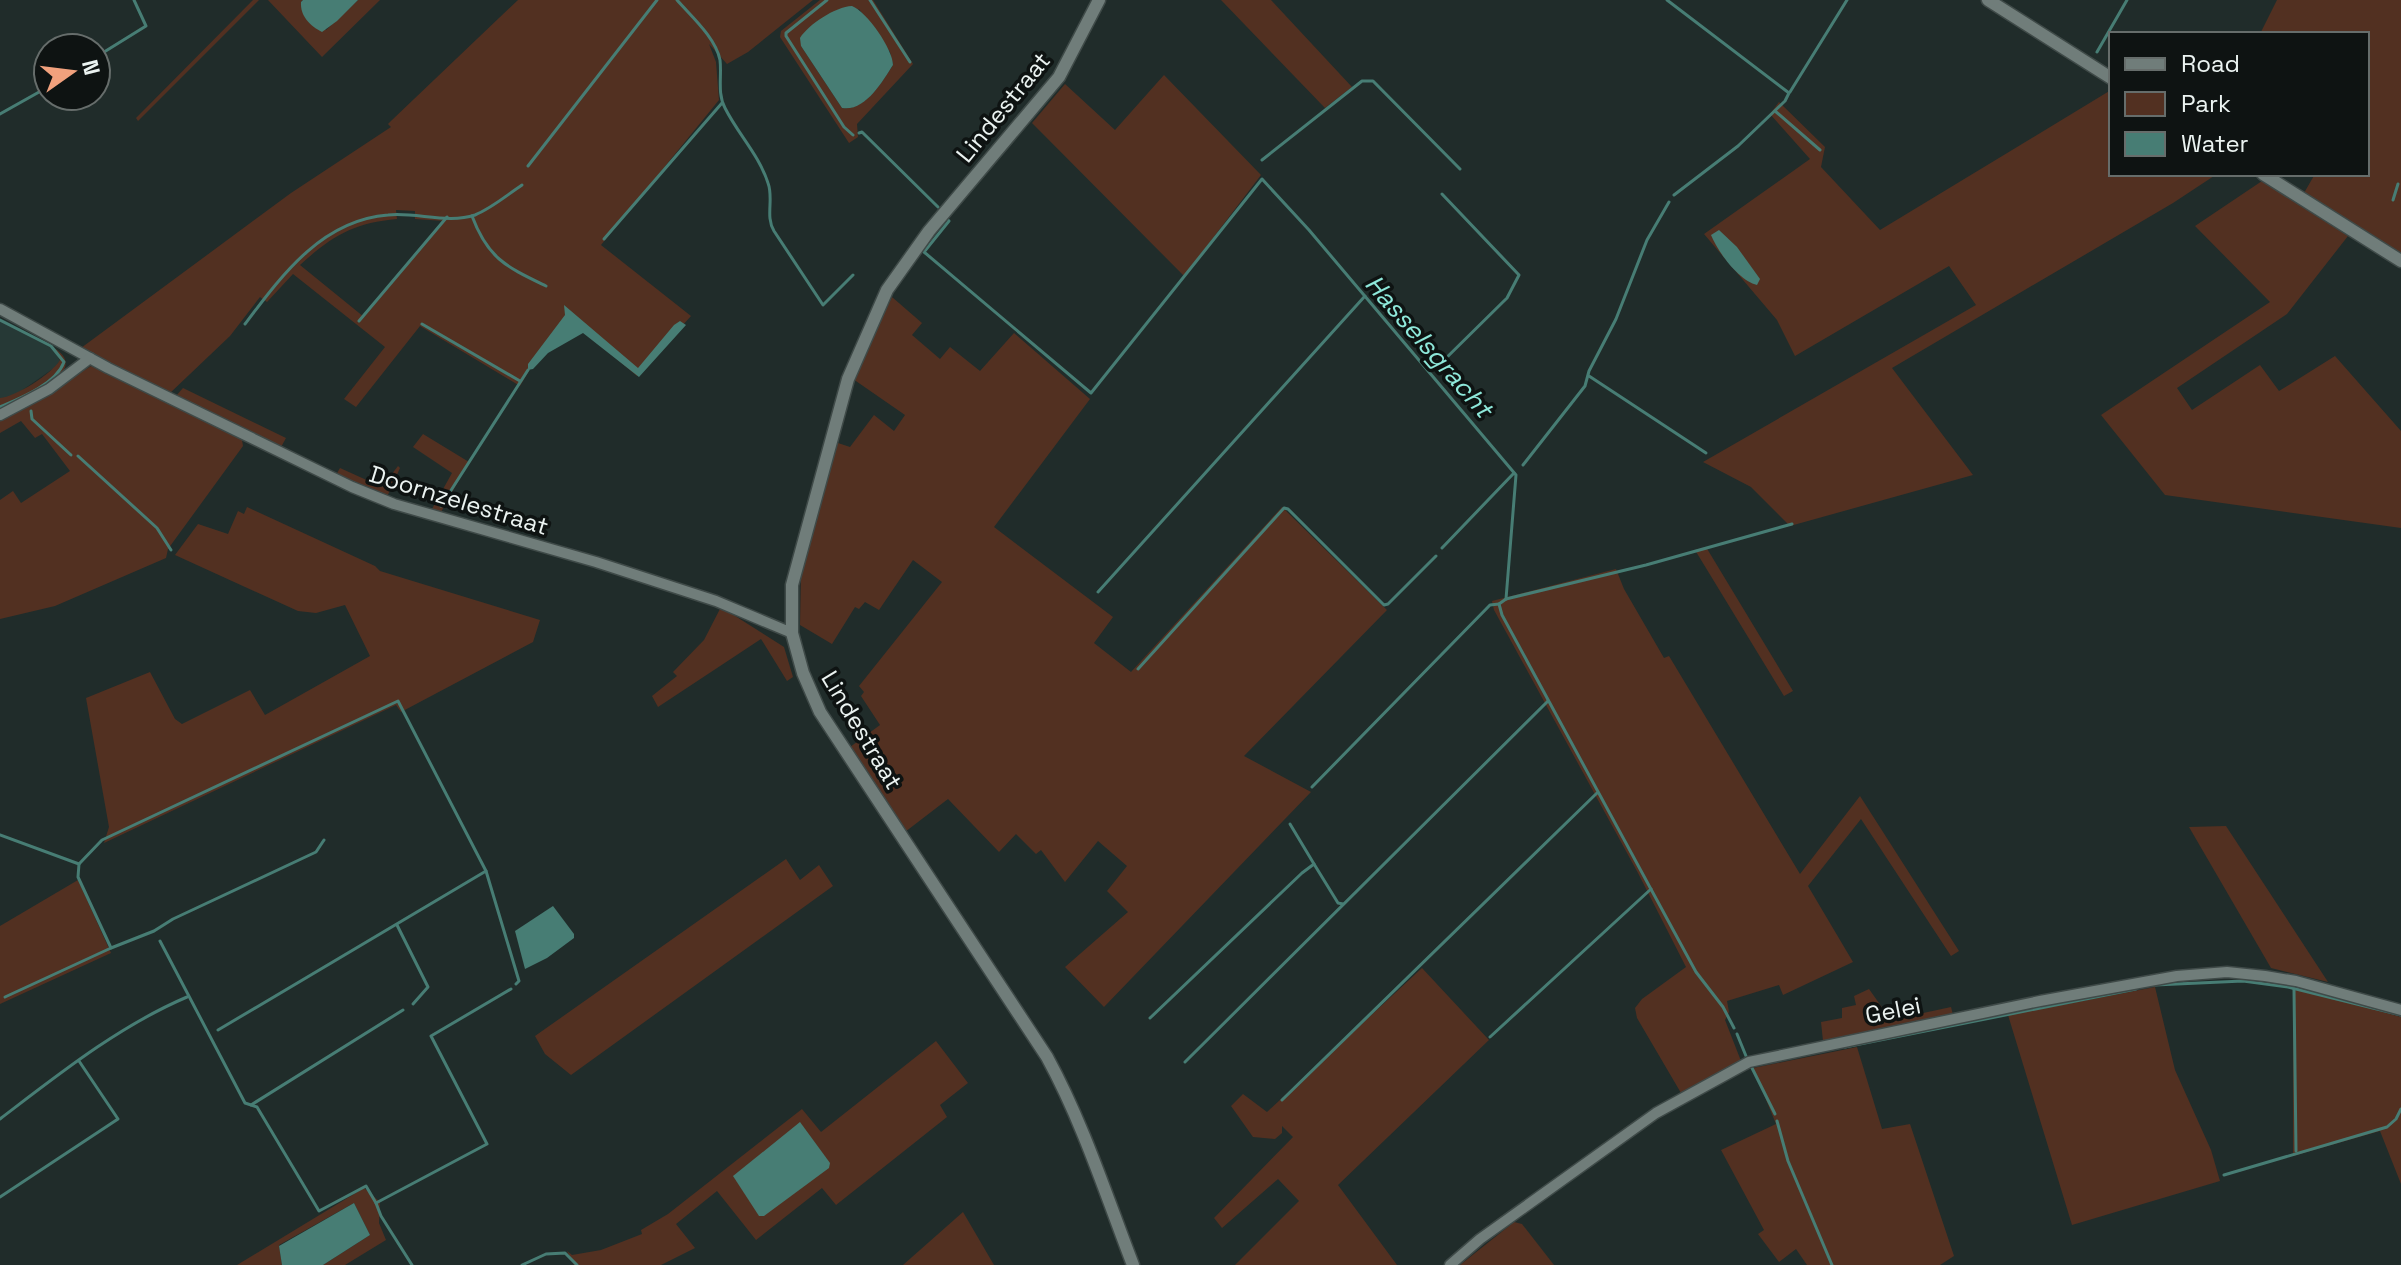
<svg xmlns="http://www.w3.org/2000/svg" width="2401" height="1265" viewBox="0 0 2401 1265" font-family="'Space Grotesk',sans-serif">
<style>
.built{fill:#263936}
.green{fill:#523021;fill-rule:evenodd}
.water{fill:#477d74}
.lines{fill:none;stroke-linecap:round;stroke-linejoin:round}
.stream{stroke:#477d74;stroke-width:3}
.minor-casing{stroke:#3f4a48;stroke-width:13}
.tertiary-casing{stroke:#3f4a48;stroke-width:15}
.minor{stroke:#707d7a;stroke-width:10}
.tertiary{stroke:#707d7a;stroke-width:12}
.labels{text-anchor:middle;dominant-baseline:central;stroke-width:7;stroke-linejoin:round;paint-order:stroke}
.street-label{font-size:24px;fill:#ebf3f1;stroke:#0e1312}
.water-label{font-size:26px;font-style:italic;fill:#8ee8da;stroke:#0e1312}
</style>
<rect width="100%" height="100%" fill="#202c2a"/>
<path class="built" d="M0 320 54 348 60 361 54 368 11 398H0Z"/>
<g class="green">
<path d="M253 0H259L138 121 136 118Z"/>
<path d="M268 0H303L301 2 326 30 358 0H380L322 57Z"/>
<path d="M518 0H813L748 52 727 64 709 44 716 62 719 100 601 245 691 316 637 376 582 330 539 354 520 386 420 326 356 407 344 399 385 347 293 274 267 302 260 297 230 336 169 394 81 348 291 193 391 127 388 124 392 120ZM396 210 415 211V219L444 221 364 317 300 265C332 236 353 223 397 219Z"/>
<path d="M820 0H873L913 64 857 124 858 137 849 143 780 37 781 31ZM859 9 890 52 893 65C882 82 865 111 842 108L801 46Z"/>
<path d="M1221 0H1271L1352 87 1325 108Z"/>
<path d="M2277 0H2401V257L2304 193 2315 174H2367V34H2260Z"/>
<path d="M1164 75 1261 175 1184 276 1032 123 1065 84 1115 130Z"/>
<path d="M2111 90V174H2217L2173 203 1892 368 1973 475 1790 526 1751 487 1703 462 1976 305 1949 266 1795 356 1777 320 1704 234 1810 159 1770 114 1779 102 1825 147 1821 167 1880 230Z"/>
<path d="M2262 181 2348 236 2287 314 2177 388 2192 410 2260 365 2279 391 2335 356 2401 431V528L2165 495 2101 415 2270 302 2195 226Z"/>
<path d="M892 297 922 323 912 335 940 359 950 347 980 371 1014 333 1090 399 994 527 1113 617 1094 643 1131 672 1282 507 1387 610 1244 756 1311 792 1104 1007 1065 967 1128 912 1107 891 1127 866 1098 841 1065 882 1041 850 1036 854 1016 834 999 852 948 799 905 832 850 747 880 725 861 696 864 692 859 686 942 582 913 560 879 610 865 602 859 609 855 607 832 644 800 625 801 573 835 442 850 447 874 415 894 431 905 415 853 379Z"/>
<path d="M54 348C72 359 67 370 54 383L0 411V398C15 397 52 374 60 360Z"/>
<path d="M91 366 242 440 243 446 168 549 166 558 55 606 0 619V500L13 491 21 503 70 471 42 434 35 438 21 421 0 433V421L24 409Z"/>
<path d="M183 388 286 438 280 449 175 397Z"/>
<path d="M423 434 469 462 441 512 432 509 452 473 413 447Z"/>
<path d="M398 466 400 468 387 497 336 475 340 468 382 487Z"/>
<path d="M247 507 375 566 380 571 540 620 533 642 401 712 396 705 104 843 109 827 86 698 150 672 175 719 182 724 250 690 265 715 370 656 345 605 316 613 298 611 175 555 198 524 228 534 238 511 244 514Z"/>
<path d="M1706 547 1793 691 1784 696 1695 550Z"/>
<path d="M1616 569 1624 589 1664 658 1669 656 1800 874 1860 796 1959 951 1951 956 1861 819 1808 886 1853 962 1783 995 1779 985 1727 1001 1729 1012 1725 1020 1741 1061 1681 1093 1637 1018 1635 1008 1642 999 1686 967 1638 873 1494 610 1492 601Z"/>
<path d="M721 607 784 647 793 677 787 681 761 639 658 707 652 696 677 676 673 672 704 640Z"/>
<path d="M2226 826 2328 982 2271 968 2189 827Z"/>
<path d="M786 859 800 880 819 865 833 886 571 1075 545 1054 535 1036Z"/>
<path d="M78 880 111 953 0 1004V926Z"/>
<path d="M1422 968 1489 1040 1338 1185 1397 1265H1235L1299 1201 1278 1179 1222 1228 1214 1218 1293 1137 1282 1126V1133L1275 1139 1253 1137 1231 1106 1243 1094 1267 1112Z"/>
<path d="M2155 987 2175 1070 2211 1150 2220 1181 2072 1225 2008 1015Z"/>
<path d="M2293 987 2401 1017V1184L2380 1131 2293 1156Z"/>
<path d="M1869 989 1891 1020 1951 1007 1953 1015 1823 1041 1821 1022 1842 1018V1008L1856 1005 1854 996Z"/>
<path d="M936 1041 968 1083 940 1105 947 1117 836 1205 822 1188 756 1240 717 1191 676 1224 695 1248 661 1265H574L567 1251 572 1255 601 1250 642 1234 641 1230 668 1214 802 1109 821 1132Z"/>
<path d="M1857 1047 1882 1129 1910 1124 1954 1256 1940 1265H1807L1796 1249 1779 1262 1758 1234 1764 1230 1721 1150 1776 1124 1753 1068Z"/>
<path d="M364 1188 380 1202 379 1223 386 1240 345 1265H323L370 1235 354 1203 279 1245 282 1265H237Z"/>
<path d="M963 1212 994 1265H903Z"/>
<path d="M1514 1222 1522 1224 1554 1265H1460Z"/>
</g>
<g class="water">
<path d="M303 0H358L337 21 322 32C310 26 300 16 301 2Z"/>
<path d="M852 6C867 12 893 49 893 65 882 82 865 112 842 108L801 46 800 38C809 24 835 7 852 6Z"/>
<path d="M1719 230 1737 247 1760 279 1757 285C1739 281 1718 252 1711 235Z"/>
<path d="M564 305 638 368 674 325 680 321 686 325 639 377 583 333 548 353 533 369 528 370V364L565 315Z"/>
<path d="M553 906 574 934V938L547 958 525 969 515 931Z"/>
<path d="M800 1122 830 1163 829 1168 764 1216H759L733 1176Z"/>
<path d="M354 1203 370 1235 323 1265H282L279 1246Z"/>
</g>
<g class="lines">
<g class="stream">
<path d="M677 0C691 16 716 38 720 60 722 76 717 93 725 108 738 134 759 155 768 183 774 199 765 216 774 231L823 305 853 275"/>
<path d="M827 0 786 33V36L844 127 853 135"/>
<path d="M870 0 910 62"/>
<path d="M1667 0 1789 93 1785 101 1738 146 1674 195"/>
<path d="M2097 52 2127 0"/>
<path d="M96 57 146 26 134 0"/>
<path d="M1790 92 1847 0"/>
<path d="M1775 111 1820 150"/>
<path d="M0 114 48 87"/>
<path d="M859 133 862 132 938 207"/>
<path d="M1262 160 1362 81H1373L1460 169"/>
<path d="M528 166 657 0"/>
<path d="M2393 200 2398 184"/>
<path d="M472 216C488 259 507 267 546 286"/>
<path d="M947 219 949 221 924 252 1091 393 1262 179 1309 230 1516 475 1506 599 1499 604 1502 615 1696 972 1723 1007 1734 1028"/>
<path d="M604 239 722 103"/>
<path d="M0 320 51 346 64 362C56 384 21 398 0 407"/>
<path d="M359 321 447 217"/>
<path d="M245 324C282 275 322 220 388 215 416 212 448 224 475 215 492 208 507 195 522 185"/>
<path d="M422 324 520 381"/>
<path d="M1437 367 1507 298 1519 275 1442 194"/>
<path d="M1589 376 1706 453"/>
<path d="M31 411 32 419 71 455"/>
<path d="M78 456 157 528 171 550"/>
<path d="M1523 465 1585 386 1589 371 1616 319 1647 240 1669 202"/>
<path d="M441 506 528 370"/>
<path d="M1442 548 1514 473"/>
<path d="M1098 592 1365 296"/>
<path d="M1506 599 1646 565 1792 524"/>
<path d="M1138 669 1284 508 1288 509 1384 605 1388 604 1436 556"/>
<path d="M1312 787 1490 605 1499 604"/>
<path d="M1290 824 1314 864"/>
<path d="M0 835 79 864 102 840 398 701 486 871 519 981 516 984"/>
<path d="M79 864 78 877 111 948 154 931 173 919 316 852 324 840"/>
<path d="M397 925 428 987 413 1004"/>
<path d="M160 941 245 1103 257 1107 319 1211 366 1186 376 1203"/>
<path d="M2155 985 2243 981 2288 987 2401 1015"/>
<path d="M2294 989 2296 1151"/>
<path d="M5 997 111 948"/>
<path d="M1150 1018 1302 873 1314 864 1338 903 1343 904"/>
<path d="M218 1030 486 871"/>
<path d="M1737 1034 1746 1056"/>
<path d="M1490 1037 1651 889"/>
<path d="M1845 1047 2136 989"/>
<path d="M1185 1062 1548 701"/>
<path d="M1751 1066 1775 1114"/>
<path d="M1282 1100 1597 793"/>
<path d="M251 1105 403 1010"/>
<path d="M0 1119C59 1074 119 1026 187 997"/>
<path d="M1777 1121 1788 1161 1832 1265"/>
<path d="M2224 1175 2387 1127 2396 1119 2401 1109"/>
<path d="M0 1197 118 1119 79 1061"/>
<path d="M412 1265 381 1216 376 1203 487 1144 431 1036 511 989"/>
<path d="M522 1265 546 1254 565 1253 577 1265"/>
</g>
<defs>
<g id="minor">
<path d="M0 309 108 368 352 487 394 504 596 562 716 601 792 633"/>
<path d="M0 415 49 389 90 358"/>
<path d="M1450 1265 1480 1239 1656 1113 1749 1062 2040 1001 2177 976 2227 972 2265 976 2296 981 2401 1010"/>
</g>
<g id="tertiary">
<path d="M1099 0 1059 77 929 231 887 290 848 379 792 585V633L803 673 820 712 1047 1057C1083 1123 1106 1195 1133 1265"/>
<path d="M1988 0 2111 78"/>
<path d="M2263 174 2401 261"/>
</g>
</defs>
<use href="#minor" class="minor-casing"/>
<use href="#tertiary" class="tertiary-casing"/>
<use href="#minor" class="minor"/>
<use href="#tertiary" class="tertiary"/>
</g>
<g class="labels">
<g class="street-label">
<text transform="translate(1003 107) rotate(-51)">Lindestraat</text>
<text transform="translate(459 500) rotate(17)">Doornzelestraat</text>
<text transform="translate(862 730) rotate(59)">Lindestraat</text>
<text transform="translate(1893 1010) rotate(-11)">Gelei</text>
</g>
<g class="water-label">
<text transform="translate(1429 346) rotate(49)">Hasselsgracht</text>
</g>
</g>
<rect x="2109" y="32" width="260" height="144" fill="#0e1312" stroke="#666d6b" stroke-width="2"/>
<rect x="2125" y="58" width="40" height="12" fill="#707d7a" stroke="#666d6b" stroke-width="2"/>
<text x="2181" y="72" font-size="24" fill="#ebf3f1">Road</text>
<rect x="2125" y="92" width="40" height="24" fill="#523021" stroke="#666d6b" stroke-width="2"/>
<text x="2181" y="112" font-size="24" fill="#ebf3f1">Park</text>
<rect x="2125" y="132" width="40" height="24" fill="#477d74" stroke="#666d6b" stroke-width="2"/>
<text x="2181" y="152" font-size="24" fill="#ebf3f1">Water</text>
<g transform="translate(72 72) rotate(76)"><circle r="38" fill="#0e1312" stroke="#666d6b" stroke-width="2"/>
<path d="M0-6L14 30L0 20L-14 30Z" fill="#f1a17d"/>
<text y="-12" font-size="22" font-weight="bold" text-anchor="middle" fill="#ebf3f1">N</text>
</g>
</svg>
